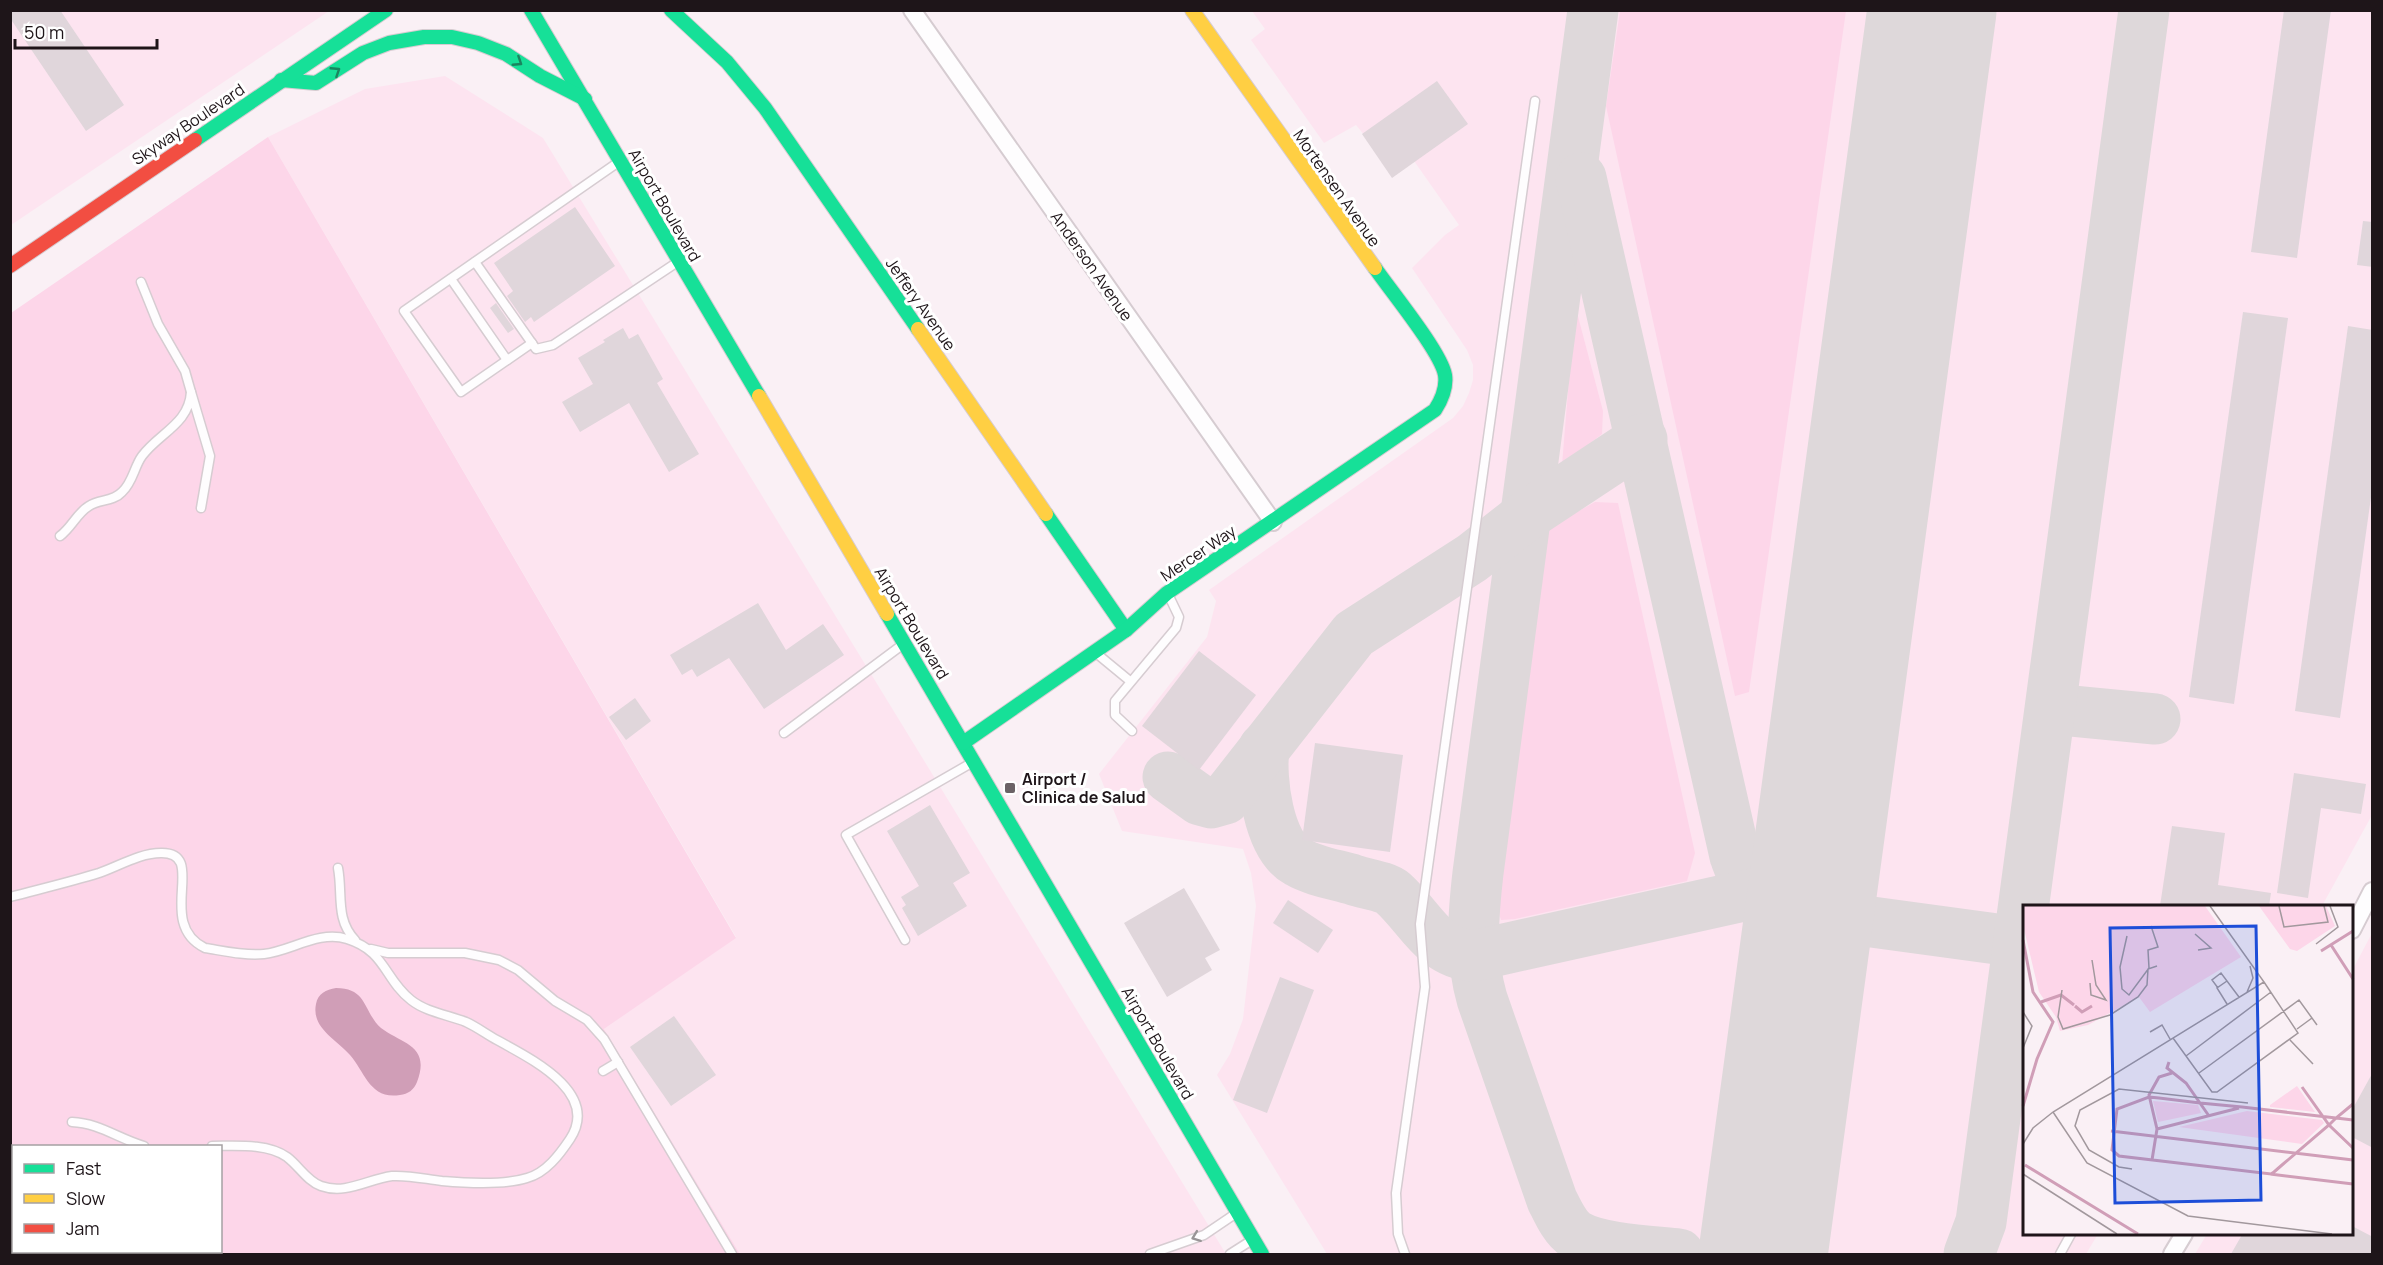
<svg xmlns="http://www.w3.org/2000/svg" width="2383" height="1265" viewBox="0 0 2383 1265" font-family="Manrope,sans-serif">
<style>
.built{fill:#fde4f0}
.green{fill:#fdd6e9;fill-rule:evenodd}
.water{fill:#d09eb7}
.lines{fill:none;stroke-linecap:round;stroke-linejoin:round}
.taxiway{stroke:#ded8da;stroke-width:51}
.runway{stroke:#ded8da;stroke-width:129}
.building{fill:#e0d6db}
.lane-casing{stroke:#d6ccd1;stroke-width:11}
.street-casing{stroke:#d6ccd1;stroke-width:20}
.fast-casing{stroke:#d6ccd1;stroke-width:16}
.slow-casing{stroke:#d6ccd1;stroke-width:16}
.jam-casing{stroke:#d6ccd1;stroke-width:16}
.lane{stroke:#fefdfe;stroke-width:8}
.street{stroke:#fefdfe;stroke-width:16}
.fast{stroke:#16e098;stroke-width:14}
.slow{stroke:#ffcf43;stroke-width:14}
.jam{stroke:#f24e42;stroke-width:14}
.oneway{stroke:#1a855f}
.oneway2{stroke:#999597}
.poi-dot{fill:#6b6266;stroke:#fff;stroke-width:2}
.labels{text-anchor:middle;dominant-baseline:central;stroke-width:6;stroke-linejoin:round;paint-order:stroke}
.street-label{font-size:16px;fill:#1e1519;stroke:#fff}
.poi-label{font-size:16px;font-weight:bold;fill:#1e1519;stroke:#fff;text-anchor:start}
.inset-river{fill:none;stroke:#d09eb7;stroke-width:3}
.inset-road{fill:none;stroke:#a2989d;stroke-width:1.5}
.view{fill:#1d4ed8;fill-opacity:0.15;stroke:#1d4ed8;stroke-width:3}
.inset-edge{fill:none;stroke:#1e1519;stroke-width:3}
</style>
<rect width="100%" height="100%" fill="#faf0f5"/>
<g class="built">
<path d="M11 11H329L11 225Z"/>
<path d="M1252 11H2372V815L2322 906H2024V1234H2098L2086 1254H1327L1217 1075 1230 1054 1243 1019 1256 906 1251 873 1243 849 1122 831 1099 774 1207 637 1216 601 1209 590 1453 418 1463 406 1469 393 1473 380V365L1467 350 1412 268 1445 235 1459 225 1386 121 1365 136 1356 125 1324 143 1251 40 1265 29Z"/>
<path d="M445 76 543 138 1226 1254H740L604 1029 736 937 268 137 365 89Z"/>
<path d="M2372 933V1254H2195L2207 1234H2352V971Z"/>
</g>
<g class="green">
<path d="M1620 11H1846L1749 692 1735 696 1606 106Z"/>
<path d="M268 137 736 938 604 1029 740 1254H11V313ZM14 1146H220V1252H14Z"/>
<path d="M1575 305 1603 411 1602 434 1562 465Z"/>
<path d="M1595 502 1618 503 1695 853 1687 881 1515 919 1501 920 1495 901 1548 528Z"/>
</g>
<path class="water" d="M336 988C368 988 363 1012 381 1028 402 1044 431 1045 417 1082 414 1090 408 1094 400 1095 370 1100 365 1072 350 1055 337 1040 311 1028 316 1004 318 993 326 990 336 988Z"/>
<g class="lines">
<g class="taxiway">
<path d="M1593 10 1478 873C1473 916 1470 957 1482 999L1552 1200C1558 1212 1565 1228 1576 1235 1599 1249 1651 1251 1679 1254"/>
<path d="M1581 178C1634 404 1683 630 1735 856 1745 883 1749 897 1776 909L2019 942"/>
<path d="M2051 709 2155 719"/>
<path d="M1264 748C1260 778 1268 846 1298 862 1313 871 1338 875 1354 880 1365 884 1385 886 1393 893 1420 917 1433 953 1473 956L1752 894"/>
<path d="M1168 777 1200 800 1211 803 1225 799 1354 634 1472 558 1527 515 1642 439"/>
<path d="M1969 1254 1981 1222 2144 10"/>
</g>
<path class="runway" d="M1763 1254 1932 10"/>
</g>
<g class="building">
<path d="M10 10H60L124 105 86 131 10 18Z"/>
<path d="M2284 10H2331L2297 258 2251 252Z"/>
<path d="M1437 81 1468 124 1392 178 1362 134Z"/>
<path d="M575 207 615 266 534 322 531 317 525 322 507 296 513 291 494 263Z"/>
<path d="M2363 221 2373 222V267L2357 265Z"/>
<path d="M496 303 514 329 508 333 490 308Z"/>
<path d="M2243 312 2288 318 2234 704 2189 697Z"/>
<path d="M2348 326 2373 330V483L2340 718 2295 711Z"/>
<path d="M623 328 629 339 638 334 663 379 657 383 699 454 669 472 629 403 580 432 562 402 593 384 578 358 605 342 603 340Z"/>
<path d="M758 603 786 650 823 624 844 655 764 709 729 658 697 677 692 669 682 675 670 655Z"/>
<path d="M1199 651 1256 695 1199 770 1142 726Z"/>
<path d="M635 698 651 721 626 740 609 717Z"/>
<path d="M1315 743 1403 755 1390 852 1302 840Z"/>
<path d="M2294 773 2366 784 2361 814 2321 808 2308 898 2277 893Z"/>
<path d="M930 805 970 873 953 883 967 906 918 936 902 908 906 905 901 897 919 886 887 831Z"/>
<path d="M2172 826 2225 833 2218 885 2271 893 2269 906H2160Z"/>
<path d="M1184 888 1220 950 1205 958 1212 970 1167 997 1124 923Z"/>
<path d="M1288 900 1333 930 1318 953 1273 923Z"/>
<path d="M1280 977 1314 990 1267 1113 1233 1100Z"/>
<path d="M674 1016 716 1075 671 1106 630 1047Z"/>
<path d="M2373 1072V1148L2352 1137V1110Z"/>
<path d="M2352 1226 2373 1237V1254H2231L2243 1233H2352Z"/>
</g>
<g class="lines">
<defs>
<g id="lane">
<path d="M475 262 536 349 553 345 679 261"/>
<path d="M451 279 507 360"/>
<path d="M141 282 158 324 185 371 191 392"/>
<path d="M532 343 461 392 404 311 620 161"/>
<path d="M60 536C72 527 77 513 89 506 99 499 113 502 122 492 133 482 134 467 142 456 159 433 189 424 191 392L210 456 201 508"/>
<path d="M1096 653 1130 681"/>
<path d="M1132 731 1115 715V701L1176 628 1179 617 1168 594"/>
<path d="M784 733 902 645"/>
<path d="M338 868C343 894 335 919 355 940"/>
<path d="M10 897C40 889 70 882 99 873 119 866 140 853 161 853 209 852 154 923 205 948 224 951 245 956 264 954 291 951 319 930 347 939 386 951 384 979 411 1000 426 1012 448 1015 466 1022 477 1027 486 1034 497 1040 529 1058 601 1092 570 1139 560 1154 546 1173 527 1178 505 1185 465 1183 442 1181 425 1179 409 1175 392 1176 368 1179 346 1195 321 1186 307 1181 299 1166 287 1157 267 1143 235 1146 212 1146"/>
<path d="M905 940 846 835 973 762"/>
<path d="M371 949 388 953H465L499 960 518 970 555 1001 587 1020 604 1039 732 1254"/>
<path d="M603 1071 618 1062"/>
<path d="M72 1122C99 1123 119 1139 144 1146"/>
<path d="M1150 1254 1204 1235 1235 1214"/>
<path d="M1230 1254 1252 1240"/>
<path d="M1405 1254 1398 1234 1396 1193 1425 987 1420 924 1535 101"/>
<path d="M2060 1254 2071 1234"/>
</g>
<g id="street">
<path d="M912 10 1273 522"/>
<path d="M2352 930 2372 891"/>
<path d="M2172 1254 2184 1234"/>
</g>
<g id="fast">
<path d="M531 10 759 396"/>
<path d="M671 10 727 62 765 108 918 329"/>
<path d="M281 80 316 83 363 53 389 43 424 37H452L478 43 506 54 540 76 585 99"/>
<path d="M195 140 386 10"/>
<path d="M1046 514 1126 630"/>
<path d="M887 614 1262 1254"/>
<path d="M963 743 1126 630 1167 593 1435 410C1442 399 1447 388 1445 375 1441 352 1390 290 1375 268"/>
</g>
<g id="slow">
<path d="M1192 10 1375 268"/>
<path d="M918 329 1046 514"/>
<path d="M759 396 887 614"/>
</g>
<path id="jam" d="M10 266 195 140"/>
</defs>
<use href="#lane" class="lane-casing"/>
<use href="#street" class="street-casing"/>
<use href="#fast" class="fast-casing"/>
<use href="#slow" class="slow-casing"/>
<use href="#jam" class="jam-casing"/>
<use href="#lane" class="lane"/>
<use href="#street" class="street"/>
<use href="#fast" class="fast"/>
<use href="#slow" class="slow"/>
<use href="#jam" class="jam"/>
</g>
<defs><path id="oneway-chevron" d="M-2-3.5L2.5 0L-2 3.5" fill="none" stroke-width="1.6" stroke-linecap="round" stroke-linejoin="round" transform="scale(1.5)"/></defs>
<g class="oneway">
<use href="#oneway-chevron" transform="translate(518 62) rotate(33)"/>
<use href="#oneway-chevron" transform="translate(336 71) rotate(-33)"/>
</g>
<use class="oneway2" href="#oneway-chevron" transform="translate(1196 1237) rotate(159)"/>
<rect class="poi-dot" x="1004" y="782" width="12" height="12" rx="3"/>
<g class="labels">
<g class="street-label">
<text transform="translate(188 124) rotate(-34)">Skyway Boulevard</text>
<text transform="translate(1337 188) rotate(55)">Mortensen Avenue</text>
<text transform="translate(665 205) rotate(60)">Airport Boulevard</text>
<text transform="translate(1092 266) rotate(55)">Anderson Avenue</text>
<text transform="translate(921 304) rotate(55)">Jeffery Avenue</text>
<text transform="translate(1198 553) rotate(-34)">Mercer Way</text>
<text transform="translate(912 623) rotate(59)">Airport Boulevard</text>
<text transform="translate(1158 1043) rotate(60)">Airport Boulevard</text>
</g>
<g class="poi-label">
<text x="1022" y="779">Airport /<tspan x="1022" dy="18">Clinica de Salud</tspan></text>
</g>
</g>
<g transform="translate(2023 905)">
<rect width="330" height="330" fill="#faf0f5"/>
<path d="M0 1H182L218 52 127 107 116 92 65 120 37 126 33 112 16 87 0 20ZM236 1H303L312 21 274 46 267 44ZM274 181 292 207 247 202V200ZM130 196 175 200 178 208 135 217ZM224 206 299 215 301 218 279 239 156 222Z" fill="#fdd6e9"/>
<path class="inset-river" d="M0 35 10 87 30 117 14 154 0 201M308 40 330 74M298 46 330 26M18 97 38 90 51 100M52 101 59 107 69 101M146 157 144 163 163 178 186 211M279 182 306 220 330 243M330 199 313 213 306 220 259 260 251 267 248 269 96 251 89 245 94 204 126 192 136 193 177 198 219 202 313 213 330 215M134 224 126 190 136 172 149 168M88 226 330 255M129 255 134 224 216 203M2 260 115 329M247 269 330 279"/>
<path class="inset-road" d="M256 1 261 22 305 17 301 1M172 29 188 43 175 45M104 31 97 62 99 84 106 90 126 63 125 45 135 42 128 21M293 39 315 22 307 1M204 76 194 83 204 99M67 78 68 90 83 95 73 80 69 55M195 83 189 75 198 68 216 92M39 85 35 112 40 124 87 110 115 92 124 80 125 64 134 61M224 87 230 73 227 61M0 107 9 121 0 143M274 124 289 113M127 127 139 120 147 134M150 133 189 187H194L275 128 241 77M267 135 290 159M163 151 248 87M176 168 276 95 294 120M30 207 64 258 165 311 309 329M0 239 10 223 30 207 241 77 187 1M109 264 96 262 66 245 52 221 57 205 96 184 225 198M0 269 94 329"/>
<path class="view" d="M233 21 238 295 92 298 87 23Z"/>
<rect width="330" height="330" class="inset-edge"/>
</g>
<rect width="2383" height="1265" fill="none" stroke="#1e1519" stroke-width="24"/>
<rect x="12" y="1145" width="210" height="108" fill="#ffffff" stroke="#a5a1a3" stroke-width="1.5"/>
<rect x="24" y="1164" width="30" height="9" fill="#16e098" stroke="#a5a1a3" stroke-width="1.5"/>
<text x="66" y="1175" font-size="18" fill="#1e1519">Fast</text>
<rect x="24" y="1194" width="30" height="9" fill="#ffcf43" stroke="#a5a1a3" stroke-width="1.5"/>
<text x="66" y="1205" font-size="18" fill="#1e1519">Slow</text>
<rect x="24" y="1224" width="30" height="9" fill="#f24e42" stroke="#a5a1a3" stroke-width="1.5"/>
<text x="66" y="1235" font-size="18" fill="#1e1519">Jam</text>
<path d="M15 39v9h142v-9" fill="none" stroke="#1e1519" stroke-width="3"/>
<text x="24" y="39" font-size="18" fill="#1e1519" stroke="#ffffff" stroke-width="4.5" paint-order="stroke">50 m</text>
</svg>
